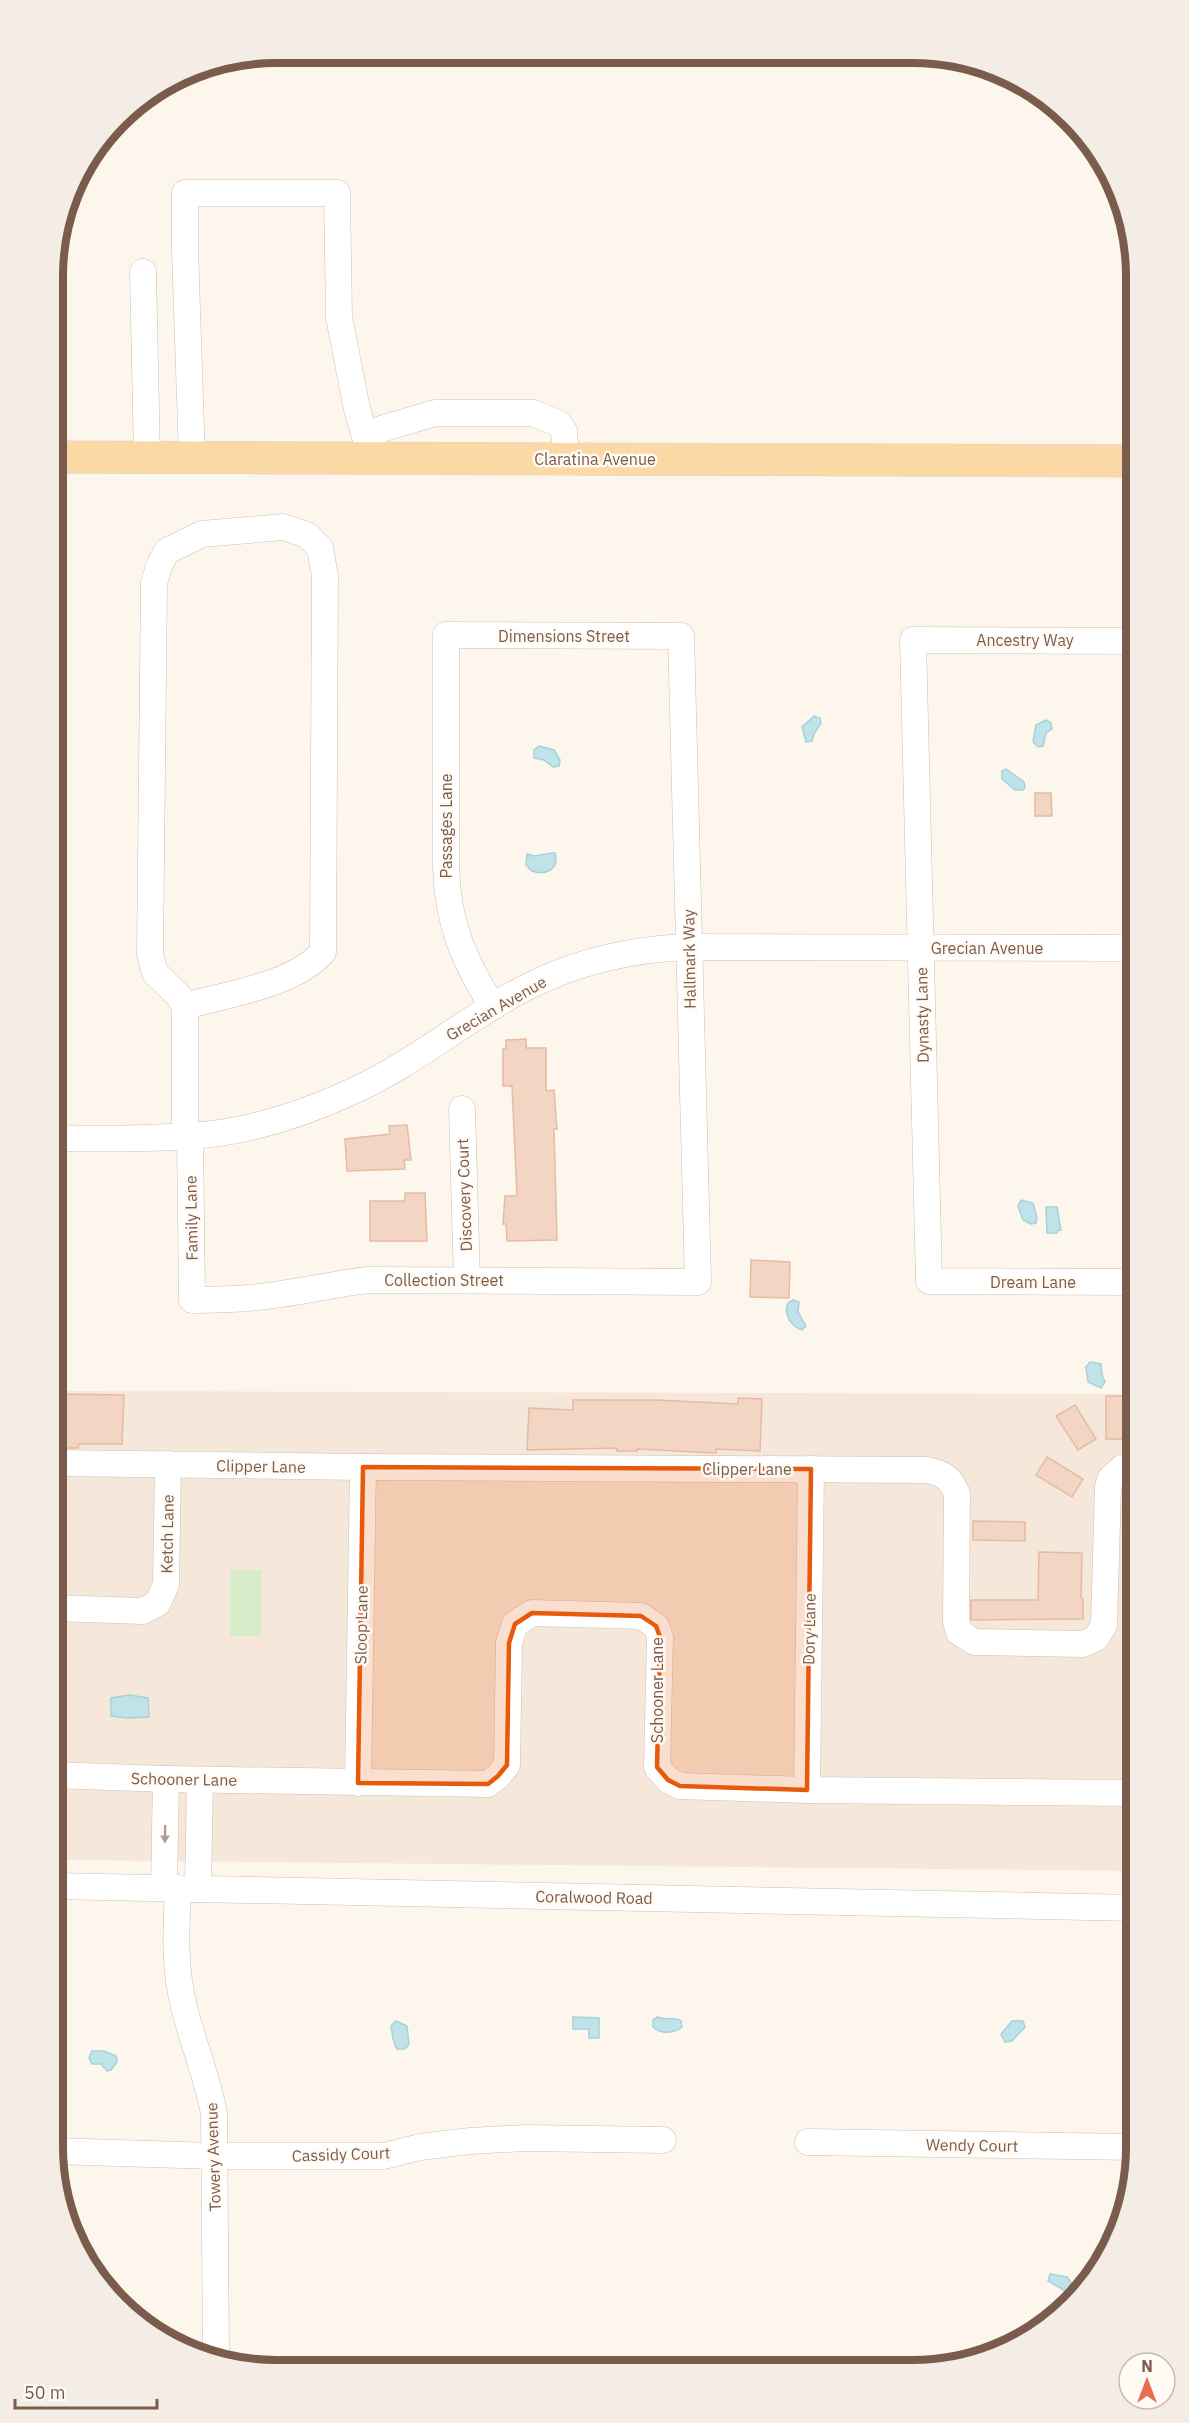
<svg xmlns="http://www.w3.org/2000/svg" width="1189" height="2423" viewBox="0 0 1189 2423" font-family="'IBM Plex Sans',sans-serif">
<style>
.residential{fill:#f5e8da}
.green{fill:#d8ecc9}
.water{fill:#bfe3e8;stroke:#a5d3da;stroke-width:1.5}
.building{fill:#f3d5c3;stroke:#e6bba3;stroke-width:1.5}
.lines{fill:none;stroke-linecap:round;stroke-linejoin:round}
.minor-casing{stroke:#d1beb0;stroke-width:27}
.major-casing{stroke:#dad1cd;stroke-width:33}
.minor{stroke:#fff;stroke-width:26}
.major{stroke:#fbd9a5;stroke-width:32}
.oneway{fill:#af9d94}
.marked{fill:#e8590c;fill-opacity:0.2;stroke:#e8590c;stroke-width:4.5;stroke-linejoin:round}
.labels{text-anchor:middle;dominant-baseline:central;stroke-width:5;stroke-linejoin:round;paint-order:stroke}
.street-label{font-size:16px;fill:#7a5c4d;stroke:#fffaf3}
.rim{fill:none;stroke:#7a5c4d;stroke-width:8}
</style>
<rect width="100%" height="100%" fill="#fdf6ec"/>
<path class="residential" d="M53 1391 1136 1394V1871L53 1860Z"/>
<rect class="green" x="230" y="1570" width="31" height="66"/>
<g class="water">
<path d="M814 716 820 718 821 723 814 734 812 741 806 742 802 727Z"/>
<path d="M1046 720 1051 723 1052 729 1046 733 1043 746 1038 747 1033 742 1036 725Z"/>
<path d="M539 746 554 750 560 760 559 766 553 767 544 760 534 758V750Z"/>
<path d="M1006 769 1024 782 1025 787 1023 790H1015L1002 779V771Z"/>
<path d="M552 853H555C560 869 546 876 532 871L526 865 527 854 534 856Z"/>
<path d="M1021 1200 1033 1203 1037 1217 1036 1223 1031 1224 1023 1220 1018 1206Z"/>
<path d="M1046 1207H1057L1061 1230 1057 1231V1233H1047Z"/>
<path d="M793 1300 799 1302 798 1312 806 1326 802 1330C791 1326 783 1314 788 1303Z"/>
<path d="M1090 1362 1101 1364 1102 1375 1105 1382 1101 1388 1088 1382 1086 1367Z"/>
<path d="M129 1695 148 1698 149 1717 128 1718 111 1716V1698Z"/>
<path d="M573 2017 599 2018V2038H589V2029H573Z"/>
<path d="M658 2017C666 2022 673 2015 681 2021L682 2027C674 2034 660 2034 653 2027V2020Z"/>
<path d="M396 2021 407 2026 409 2044 405 2049H397C393 2044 392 2032 391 2026Z"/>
<path d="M1012 2021H1023L1025 2027 1012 2041 1005 2042 1001 2034Z"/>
<path d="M92 2051H104L116 2056 117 2062 111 2070 107 2071 101 2064H92L89 2058Z"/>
<path d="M1050 2274 1067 2277 1072 2284V2289L1065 2291 1048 2281Z"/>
</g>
<g class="building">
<path d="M1035 793H1051L1052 816H1035Z"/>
<path d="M526 1039V1048H546V1091L554 1090 557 1129H554L557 1240 507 1241 506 1224H503L505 1196H517L512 1086H503V1049H506V1040Z"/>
<path d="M407 1125 411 1160H404L405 1169 347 1171 345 1139 390 1134 389 1126Z"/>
<path d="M405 1193H425L427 1241H370V1201H405Z"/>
<path d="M751 1260 790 1262 789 1298 750 1297Z"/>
<path d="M59 1394 124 1395 122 1444H79L78 1448H58Z"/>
<path d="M1106 1396H1127L1126 1439H1106Z"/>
<path d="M738 1398 762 1399 760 1451 716 1449V1453L637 1449V1451H617V1448L527 1450 529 1408 573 1410V1400H656L738 1404Z"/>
<path d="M1075 1405 1096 1439 1078 1450 1056 1416Z"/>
<path d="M1047 1457 1083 1479 1072 1497 1036 1475Z"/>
<path d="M973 1521 1025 1522V1541L973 1540Z"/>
<path d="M1039 1552 1082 1553 1081 1598H1083V1619L971 1620V1600H1038Z"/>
</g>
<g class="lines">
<defs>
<g id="minor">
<path d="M143 272 147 458"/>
<path d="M366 455V440L381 429 435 413H534L559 424 564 431 566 459"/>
<path d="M192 458 185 249V193H337L339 317 357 409 366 440"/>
<path d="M462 1109 467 1280"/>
<path d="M185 1136V1006L178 995 155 973 150 954 154 583 159 566 167 551 202 534 283 527 307 535 320 548 325 576 323 952C294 985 228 994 185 1006"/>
<path d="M190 1136 192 1300C222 1300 252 1299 281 1294 311 1290 339 1283 369 1280L698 1282 681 636 446 635V869C448 924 464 961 493 1007"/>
<path d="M53 1138C98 1139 144 1139 189 1136 245 1133 301 1115 351 1092 414 1064 466 1018 527 987 578 961 632 949 689 947L1136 948"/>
<path d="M1136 1282 929 1281 913 640 1136 641"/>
<path d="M53 1463 363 1467 927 1470C944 1473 951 1479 957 1494L956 1621 959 1632 974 1642 1083 1644 1096 1638 1104 1625 1108 1487 1111 1478 1122 1468H1136"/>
<path d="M53 1608 143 1611 158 1603 166 1584 168 1464"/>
<path d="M53 1775 166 1779 488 1784 498 1776 507 1765 509 1643 515 1624 532 1613 641 1616 656 1626 660 1637 657 1767 668 1780 680 1786 807 1790 1136 1793"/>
<path d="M358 1783 363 1467"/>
<path d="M807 1790 811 1469"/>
<path d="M53 1886 1136 1908"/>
<path d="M164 1888 166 1779"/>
<path d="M178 1888C176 1929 174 1968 184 2007 193 2043 207 2077 214 2113L216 2359"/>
<path d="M198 1889 200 1780"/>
<path d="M808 2142 1136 2147"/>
<path d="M53 2151 215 2156H384L420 2147 470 2141 525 2138 663 2140"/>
</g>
<path id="major" d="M53 457 1136 461"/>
</defs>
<use href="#minor" class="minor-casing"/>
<use href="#major" class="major-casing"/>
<use href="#minor" class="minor"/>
<use href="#major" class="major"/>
</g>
<defs><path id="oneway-solid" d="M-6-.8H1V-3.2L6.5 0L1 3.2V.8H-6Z" transform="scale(1.5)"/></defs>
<use class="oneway" href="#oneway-solid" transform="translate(165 1834) rotate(91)"/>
<path class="marked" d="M363 1467 811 1469 807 1790 680 1786 668 1780 657 1767 660 1637 656 1626 641 1616 532 1613 515 1624 509 1643 507 1765 498 1776 488 1784 358 1783Z"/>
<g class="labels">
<g class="street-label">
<text x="595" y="459">Claratina Avenue</text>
<text x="564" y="636">Dimensions Street</text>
<text x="1025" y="640">Ancestry Way</text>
<text transform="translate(446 826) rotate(-90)">Passages Lane</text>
<text x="987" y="948">Grecian Avenue</text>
<text transform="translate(689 959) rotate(-91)">Hallmark Way</text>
<text transform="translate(496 1008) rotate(-30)">Grecian Avenue</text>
<text transform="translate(922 1015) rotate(-91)">Dynasty Lane</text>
<text transform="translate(464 1195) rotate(-92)">Discovery Court</text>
<text transform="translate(191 1218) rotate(-91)">Family Lane</text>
<text x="444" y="1280">Collection Street</text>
<text x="1033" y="1282">Dream Lane</text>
<text transform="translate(261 1466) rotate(1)">Clipper Lane</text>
<text x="747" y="1469">Clipper Lane</text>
<text transform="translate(167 1534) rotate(-89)">Ketch Lane</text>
<text transform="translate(361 1625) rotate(-89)">Sloop Lane</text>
<text transform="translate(809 1629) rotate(-89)">Dory Lane</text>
<text transform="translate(657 1690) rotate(-90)">Schooner Lane</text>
<text transform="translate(184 1779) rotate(1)">Schooner Lane</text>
<text transform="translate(594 1897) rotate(1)">Coralwood Road</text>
<text transform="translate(972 2145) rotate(1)">Wendy Court</text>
<text transform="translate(341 2154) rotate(-2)">Cassidy Court</text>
<text transform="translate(213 2157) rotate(-92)">Towery Avenue</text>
</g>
</g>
<path d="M0 0H1189V2423H0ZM276 63H913A213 213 0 0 1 1126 276V2147A213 213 0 0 1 913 2360H276A213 213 0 0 1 63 2147V276A213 213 0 0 1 276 63Z" fill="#f4ede6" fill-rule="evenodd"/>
<path class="rim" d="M276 63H913A213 213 0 0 1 1126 276V2147A213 213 0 0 1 913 2360H276A213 213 0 0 1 63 2147V276A213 213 0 0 1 276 63Z"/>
<g transform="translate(1147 2381)"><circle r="28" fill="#fffaf3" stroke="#cabbb1" stroke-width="1.5"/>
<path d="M0-4.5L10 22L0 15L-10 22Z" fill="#e76f51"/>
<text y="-9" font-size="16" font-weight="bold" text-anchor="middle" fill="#7a5c4d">N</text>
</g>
<path d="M15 2399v9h142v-9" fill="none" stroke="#7a5c4d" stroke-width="3"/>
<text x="24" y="2399" font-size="18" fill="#7a5c4d" stroke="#fffaf3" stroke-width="4.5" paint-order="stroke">50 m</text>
</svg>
